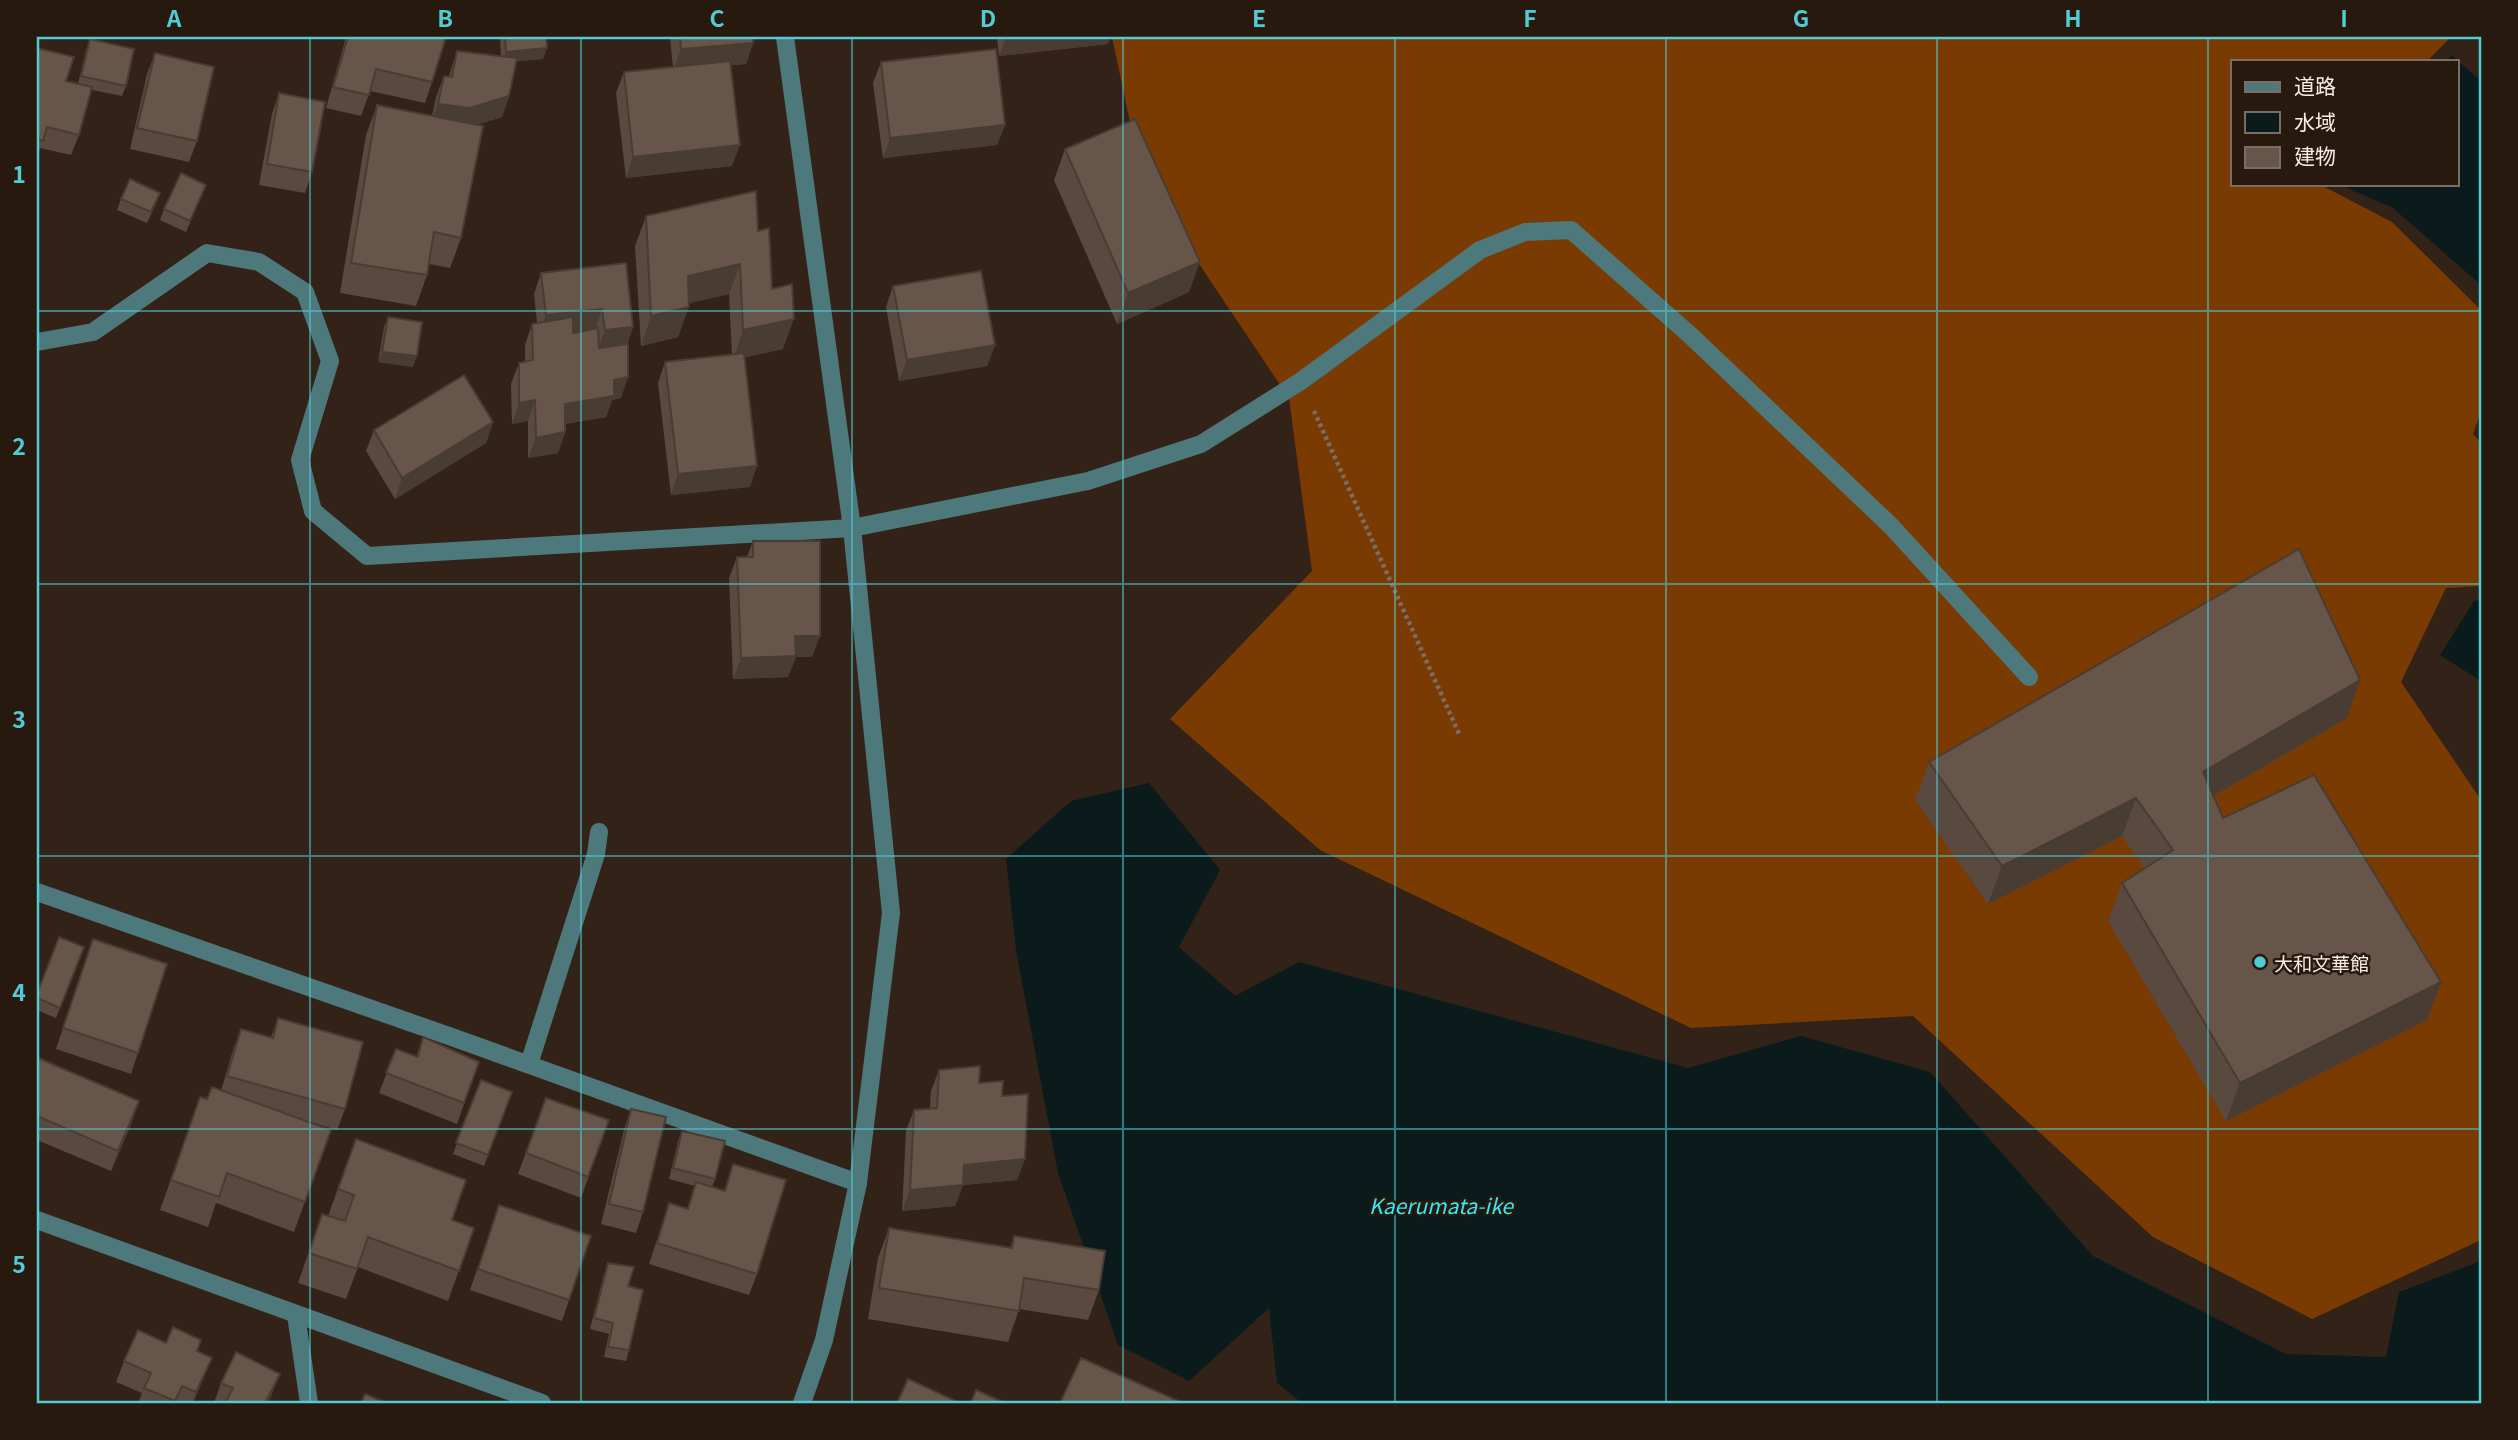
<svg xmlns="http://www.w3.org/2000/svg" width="2518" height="1440" viewBox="0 0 2518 1440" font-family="Georgia,'Noto Sans JP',serif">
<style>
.forest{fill:#7a3b03}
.water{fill:#0b1b1c}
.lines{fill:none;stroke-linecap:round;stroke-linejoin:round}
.path{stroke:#7d6e65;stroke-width:4.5;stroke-dasharray:3.5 3.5;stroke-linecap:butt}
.minor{stroke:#4e797c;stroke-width:18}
.wall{fill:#59493f}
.shaded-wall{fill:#483c33}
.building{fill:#675549;stroke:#483c33;stroke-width:2}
.grid{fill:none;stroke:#51ccd4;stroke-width:2;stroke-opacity:0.55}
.poi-dot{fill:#51ccd4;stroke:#28190f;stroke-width:2.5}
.labels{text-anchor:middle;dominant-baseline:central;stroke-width:5;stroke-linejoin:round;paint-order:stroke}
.poi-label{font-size:19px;fill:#f7ebe4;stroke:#28190f;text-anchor:start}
.water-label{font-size:21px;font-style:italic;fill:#35e8f4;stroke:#28190f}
.neatline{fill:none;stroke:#51ccd4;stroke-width:2.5}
.grid-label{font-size:23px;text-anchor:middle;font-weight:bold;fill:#51ccd4}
</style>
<rect width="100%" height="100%" fill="#332218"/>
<path class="forest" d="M1112 37H2451L2427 61H2233V135L2230 136 2233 138V184H2319L2392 222 2481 310V411L2473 434 2481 443V586L2446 588 2401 682 2481 800V1240L2312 1319 2153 1237 1913 1016 1691 1028 1320 850 1170 719 1312 571 1289 398 1142 179Z"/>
<g class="water">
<path d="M2451 55 2481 81V285L2393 208 2338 184H2457V61H2447Z"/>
<path d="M2481 600V681L2440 655 2474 601Z"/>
<path d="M1149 783 1220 870 1179 947 1235 996 1299 962 1688 1068 1801 1036 1930 1072 2093 1256 2286 1354 2386 1357 2399 1292 2481 1261V1403H1302L1277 1383 1269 1308 1189 1381 1118 1345 1058 1173 1016 950 1006 859 1071 801Z"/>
</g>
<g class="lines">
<path class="path" d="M1314 411 1460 736"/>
<g class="minor">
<path d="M785 37 852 528 891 913 858 1183 824 1340 802 1403"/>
<path d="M37 342 93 332 207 253 259 262 305 292 330 361 300 460 313 511 367 556 852 528 1088 481 1201 444 1301 381 1480 250 1525 232 1571 230 1690 335 1891 526 2029 677"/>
<path d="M37 892 449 1036 858 1183"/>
<path d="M529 1064 596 854 599 832"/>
<path d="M37 1220 542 1403"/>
<path d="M296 1315 309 1403"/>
</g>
</g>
<g class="wall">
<path d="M346 37H446L432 82 425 103 370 91 361 116 326 108Z"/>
<path d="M500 37H546L543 59 517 61 509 96 502 117 476 125 461 238 450 268 429 264 427 275 416 306 340 293 366 135 377 105 432 116 436 97 444 76H449L457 51 501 56Z"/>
<path d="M670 37H753V43L746 64 730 65 732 166 626 178 616 93 624 72 673 67Z"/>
<path d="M997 37H1111L1108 44 999 56Z"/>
<path d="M90 39 126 86 122 96 92 90 79 135 71 155 40 148 37 158V48L66 81 78 84 86 50Z"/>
<path d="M155 53 197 141 189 162 130 149 147 74Z"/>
<path d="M881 62 1005 125 997 145 883 158 873 83Z"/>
<path d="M279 93 312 172 305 193 259 185 272 114Z"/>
<path d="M1065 149 1189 292 1117 324 1054 180Z"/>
<path d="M206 185 186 232 160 220 164 209Z"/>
<path d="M121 199 156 204 147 223 117 210Z"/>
<path d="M646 216 758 231 772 289 783 349 745 357 750 487 671 495 658 383 665 362 732 355 729 294 689 303 678 337 641 346 635 246Z"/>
<path d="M541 273 633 327 627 344 621 398 612 400 606 417 565 424V432L558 453 528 458V421L512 424 511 384 519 363 525 361V345L532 324 537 323 534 294Z"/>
<path d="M893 286 995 345 987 366 899 381 886 307Z"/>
<path d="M388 317 413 367 378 362 384 327Z"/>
<path d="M493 422 486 443 395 499 366 451 374 430Z"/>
<path d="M753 541 812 657H796L788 677 733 679 729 578 737 557H747Z"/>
<path d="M2347 718 2214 796 2223 818 2427 1020 2226 1121 2108 921 2122 883 2145 869 2122 836 1988 904 1915 800 1929 762Z"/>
<path d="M84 947 56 1018 37 1010V994Z"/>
<path d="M86 960 138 1053 131 1074 56 1049Z"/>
<path d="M278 1018 345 1109 337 1130 301 1119 331 1130 294 1232 216 1203 208 1227 160 1210 200 1097 207 1099 221 1091 233 1050 241 1029 271 1037Z"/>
<path d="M423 1037 479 1062 457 1124 379 1093 396 1049 416 1057Z"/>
<path d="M37 1060 132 1122 111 1171 37 1140Z"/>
<path d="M939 1070 979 1083 1002 1096 1025 1159 1017 1180 963 1185 955 1206 902 1211 906 1131 914 1110 930 1108 931 1091Z"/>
<path d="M481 1080 512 1092 484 1166 453 1154Z"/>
<path d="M546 1098 609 1120 581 1198 518 1174Z"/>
<path d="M631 1109 643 1212 636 1233 601 1224 624 1130Z"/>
<path d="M682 1131 715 1179 712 1187 724 1190 733 1164 757 1274 749 1295 649 1264 669 1203 687 1209 695 1186 669 1179 678 1141Z"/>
<path d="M356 1139 452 1220 474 1228 448 1301 358 1267 346 1299 298 1283 322 1214 328 1216Z"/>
<path d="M499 1205 569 1300 562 1321 470 1290Z"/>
<path d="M889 1228 1010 1248 1014 1236 1099 1290 1088 1320 1019 1309 1008 1342 868 1319 878 1258Z"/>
<path d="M608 1263 628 1286 629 1350 626 1361 604 1357 609 1334 590 1329 604 1274Z"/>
<path d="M166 1343 197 1351 212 1358 193 1403H138L142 1393 116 1382 124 1361Z"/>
<path d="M221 1383 272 1394 268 1403H214Z"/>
</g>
<g class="shaded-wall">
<path d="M1006 37H1111L1108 44 999 56Z"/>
<path d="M753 43 746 64 673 70 681 49Z"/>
<path d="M547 48 543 59 502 63 506 52Z"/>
<path d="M509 96 502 117 463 129 430 125 438 104Z"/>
<path d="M1005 125 997 145 883 158 890 138Z"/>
<path d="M740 145 732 166 626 178 633 157Z"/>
<path d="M1200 262 1189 292 1117 324 1128 293Z"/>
<path d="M740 264 729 294 677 306 688 276Z"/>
<path d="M689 307 678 337 641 346 651 316Z"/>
<path d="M602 309 595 330 538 336 546 315Z"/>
<path d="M794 319 783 349 733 360 743 330Z"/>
<path d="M633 327 626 348 597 351 605 330Z"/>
<path d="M995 345 987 366 899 381 907 360Z"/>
<path d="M382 352 417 356 413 367 378 362Z"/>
<path d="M628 377 621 398 612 400 606 417 557 425 565 404 614 380Z"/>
<path d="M535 400 528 421 512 424 519 403Z"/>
<path d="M493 422 486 443 395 499 402 478Z"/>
<path d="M565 432 558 453 528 458 536 438Z"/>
<path d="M757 466 750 487 671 495 678 474Z"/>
<path d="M795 636H820L812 657H796L788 677 733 679 741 658Z"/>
<path d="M2360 680 2347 718 2189 810 2203 772Z"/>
<path d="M2136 798 2122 836 1988 904 2002 866Z"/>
<path d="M2441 982 2427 1020 2226 1121 2240 1083Z"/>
<path d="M139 1101 132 1122 111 1171 118 1151Z"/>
<path d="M1025 1159 1017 1180 963 1185 955 1206 902 1211 910 1190 964 1165Z"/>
<path d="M212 1358 204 1378 192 1403 196 1392Z"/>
<path d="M280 1374 272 1394 268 1403H265Z"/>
</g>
<g class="building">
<path d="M348 37H446L432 82 376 69 369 95 333 87Z"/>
<path d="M505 37H546L547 48 506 52Z"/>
<path d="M680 37H753V43L681 49Z"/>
<path d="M90 39 134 49 126 86 81 76Z"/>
<path d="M37 48 74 57 66 81 92 87 79 135 47 127 43 141 37 139Z"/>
<path d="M996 49 1005 125 890 138 881 62Z"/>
<path d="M457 51 517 58 509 96 470 108 438 104 444 76 452 77Z"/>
<path d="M155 53 214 67 197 141 137 128Z"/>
<path d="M730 61 740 145 633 157 624 72Z"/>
<path d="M279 93 325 102 312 172 267 164Z"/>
<path d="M377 105 483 126 461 238 434 232 427 275 351 263Z"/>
<path d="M1135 119 1200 262 1128 293 1065 149Z"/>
<path d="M181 173 206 185 190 221 164 209Z"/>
<path d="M130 179 160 193 151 212 121 199Z"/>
<path d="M756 191 758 231 769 228 772 289 792 284 794 319 743 330 740 264 688 276 689 307 651 316 646 216Z"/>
<path d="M626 263 633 327 605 330 602 309 546 315 541 273Z"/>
<path d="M981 271 995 345 907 360 893 286Z"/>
<path d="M388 317 422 322 417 356 382 352Z"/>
<path d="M573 317V333L598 328 599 348 628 344V377L614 380V396L565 404V432L536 438 535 400 519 403V363L533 360 532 324Z"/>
<path d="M744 353 757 466 678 474 665 362Z"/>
<path d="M464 375 493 422 402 478 374 430Z"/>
<path d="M753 541H820V636H795L796 656 741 658 737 557H753Z"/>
<path d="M2299 549 2360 680 2203 772 2223 818 2314 775 2441 982 2240 1083 2122 883 2173 850 2136 798 2002 866 1929 762Z"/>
<path d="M59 937 84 947 60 1008 37 998V994Z"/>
<path d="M93 939 167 964 138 1053 63 1028Z"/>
<path d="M278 1018 363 1042 345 1109 227 1076 241 1029 273 1038Z"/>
<path d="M423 1037 479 1062 464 1103 386 1073 396 1049 418 1057Z"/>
<path d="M38 1058 139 1101 118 1151 37 1116V1060Z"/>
<path d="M980 1066 979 1083 1003 1081 1002 1096 1028 1094 1025 1159 964 1165 963 1185 910 1190 914 1110 937 1108 939 1070Z"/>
<path d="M481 1080 512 1092 488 1155 456 1143Z"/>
<path d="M212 1087 331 1130 305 1202 227 1173 219 1197 171 1180 200 1097 207 1099Z"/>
<path d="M546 1098 609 1120 588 1177 526 1153Z"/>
<path d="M631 1109 666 1117 643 1212 609 1204Z"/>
<path d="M682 1131 725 1141 715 1179 673 1168Z"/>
<path d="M356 1139 466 1180 452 1220 474 1228 459 1271 368 1237 357 1269 309 1253 322 1214 345 1221 354 1195 338 1189Z"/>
<path d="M733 1164 786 1180 757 1274 657 1243 669 1203 688 1209 696 1182 725 1191Z"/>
<path d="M499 1205 591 1236 569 1300 478 1269Z"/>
<path d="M889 1228 1012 1248 1014 1236 1105 1251 1099 1290 1024 1278 1019 1311 879 1288Z"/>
<path d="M608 1263 634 1267 628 1286 643 1290 629 1350 608 1347 613 1323 594 1318Z"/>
<path d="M173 1327 201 1340 197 1351 212 1358 196 1392 182 1386 175 1401 144 1388 151 1373 124 1361 138 1330 166 1343Z"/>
<path d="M236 1352 280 1374 265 1403H266H225L233 1388 221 1383Z"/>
<path d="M1081 1358 1183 1403H1060Z"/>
<path d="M908 1379 960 1403H897Z"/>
<path d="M976 1390 1005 1403H971Z"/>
<path d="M365 1394 387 1403H361Z"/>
</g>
<path class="grid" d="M310 37V1403M581 37V1403M852 37V1403M1123 37V1403M1395 37V1403M1666 37V1403M1937 37V1403M2208 37V1403M37 311H2481M37 584H2481M37 856H2481M37 1129H2481"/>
<circle class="poi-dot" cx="2260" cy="962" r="7"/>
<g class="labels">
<g class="poi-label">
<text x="2274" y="962">大和文華館</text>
</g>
<g class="water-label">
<text x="1441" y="1205">Kaerumata-ike</text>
</g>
</g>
<rect width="2518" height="1440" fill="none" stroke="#28190f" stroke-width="77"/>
<rect x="2231" y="60" width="228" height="126" fill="#28190f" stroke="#7b6d64" stroke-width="2"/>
<rect x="2245" y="82" width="35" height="10" fill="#4e797c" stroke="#7b6d64" stroke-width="2"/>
<text x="2294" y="94" font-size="21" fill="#f7ebe4">道路</text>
<rect x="2245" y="112" width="35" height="21" fill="#0b1b1c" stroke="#7b6d64" stroke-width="2"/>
<text x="2294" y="130" font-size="21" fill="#f7ebe4">水域</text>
<rect x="2245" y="147" width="35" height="21" fill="#675549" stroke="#7b6d64" stroke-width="2"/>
<text x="2294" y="164" font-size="21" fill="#f7ebe4">建物</text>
<rect x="38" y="38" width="2442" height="1364" class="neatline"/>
<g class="grid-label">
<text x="174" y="27">A</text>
<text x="445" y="27">B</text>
<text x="717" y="27">C</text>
<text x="988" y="27">D</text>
<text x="1259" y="27">E</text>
<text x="1530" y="27">F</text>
<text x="1801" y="27">G</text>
<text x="2073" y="27">H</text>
<text x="2344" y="27">I</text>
<text x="19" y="183">1</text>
<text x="19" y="455">2</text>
<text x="19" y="728">3</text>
<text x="19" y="1001">4</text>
<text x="19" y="1273">5</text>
</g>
</svg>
